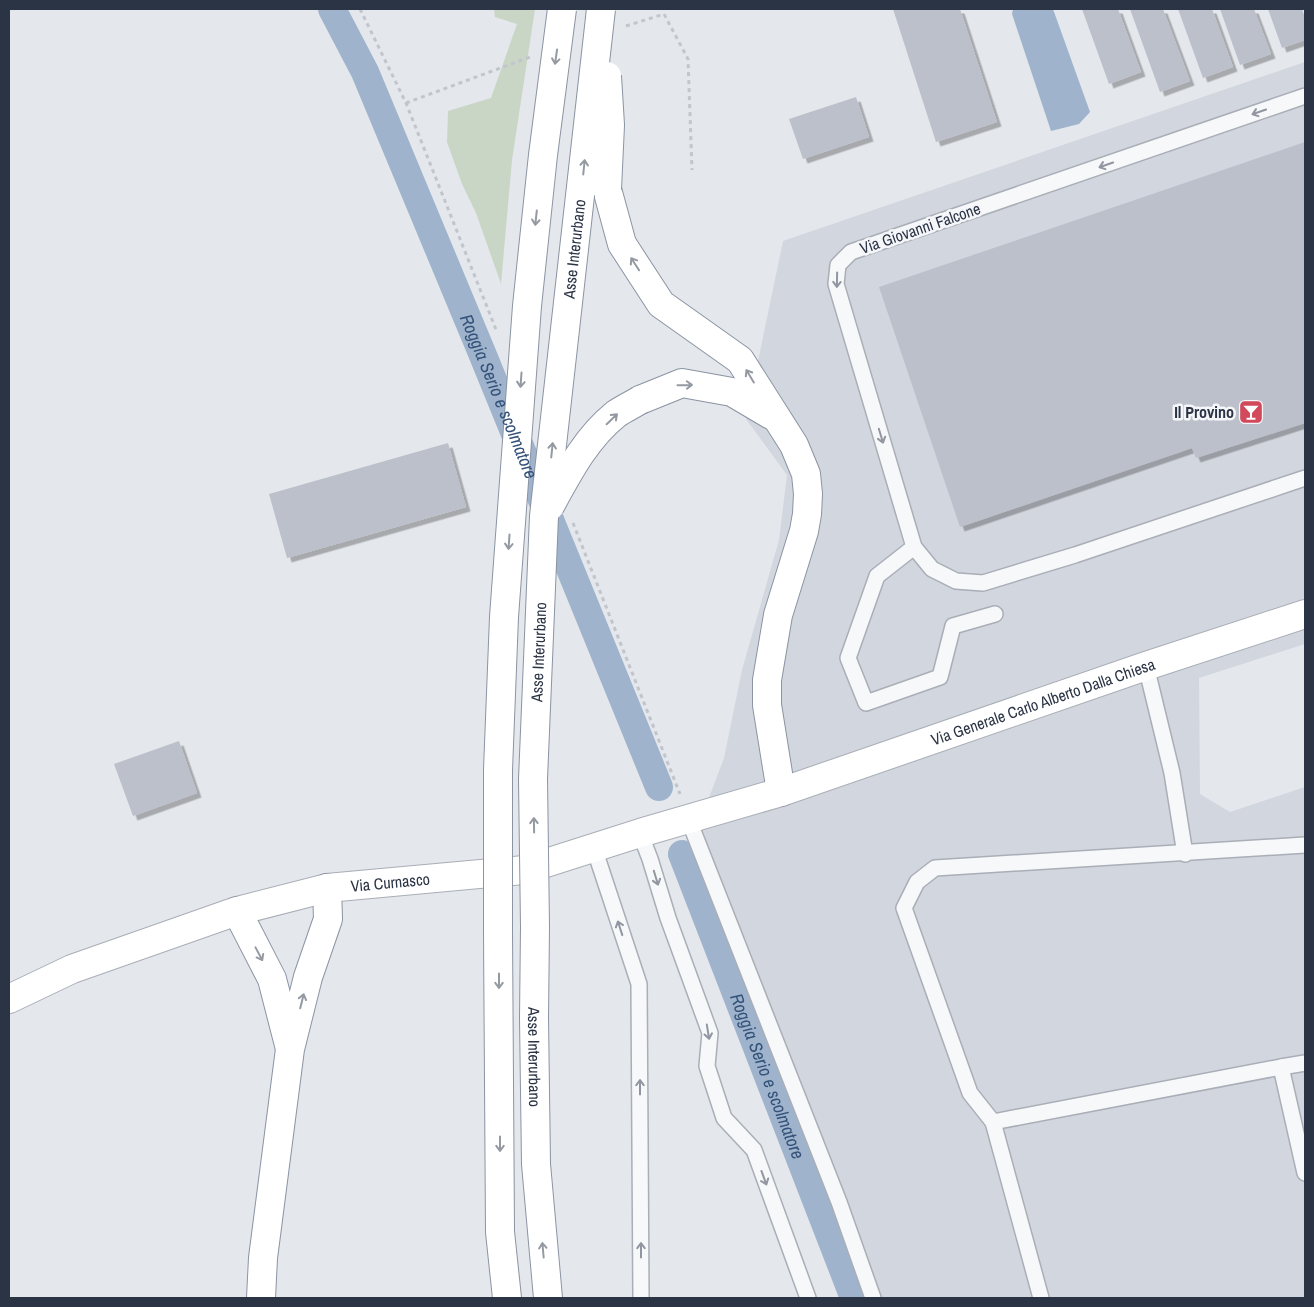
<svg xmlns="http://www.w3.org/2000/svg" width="1314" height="1307" viewBox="0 0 1314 1307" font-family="'Archivo Narrow',sans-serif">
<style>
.built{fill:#d2d6de}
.green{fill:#c9d6c5}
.water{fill:#9fb4cc}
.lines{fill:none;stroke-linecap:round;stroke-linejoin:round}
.canal{stroke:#9fb4cc;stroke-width:28}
.building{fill:#bbc0ca;filter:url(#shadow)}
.lane-casing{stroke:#a9aeb7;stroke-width:18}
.secondary-casing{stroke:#a9aeb7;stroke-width:30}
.highway-casing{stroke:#8b94a3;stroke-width:30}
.path{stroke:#c2c5cb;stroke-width:3;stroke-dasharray:4 4;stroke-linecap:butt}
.lane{stroke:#f7f8fa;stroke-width:15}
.secondary{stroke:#fff;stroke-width:28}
.highway{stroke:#fff;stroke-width:28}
.highway-bridge-casing{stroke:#8b94a3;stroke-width:30;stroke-linecap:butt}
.highway-bridge{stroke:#fff;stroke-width:28}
.oneway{stroke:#959aa2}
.oneway2{stroke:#9196a0}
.labels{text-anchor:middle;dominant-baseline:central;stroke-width:5;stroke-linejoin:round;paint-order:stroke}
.street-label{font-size:16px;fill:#2b3445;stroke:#f4f6f9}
.poi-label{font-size:16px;font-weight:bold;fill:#2b3445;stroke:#f4f6f9;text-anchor:end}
.water-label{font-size:18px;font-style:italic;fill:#34527a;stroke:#f4f6f9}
</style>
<defs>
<filter id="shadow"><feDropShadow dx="4.5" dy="4.5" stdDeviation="0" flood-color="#0004"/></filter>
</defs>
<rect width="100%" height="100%" fill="#e4e7ec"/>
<path class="built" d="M1305 62V644L1199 678 1200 794 1230 812 1305 787V1298H866L692 843 724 758 742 670 779 540 787 475 746 419 783 241Z"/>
<path class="green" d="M494 9H535L512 160 501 284 476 213 462 184 447 142 448 111 491 98 517 24 495 17Z"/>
<path class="water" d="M1013 9H1053L1090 112 1079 124 1051 131 1012 14Z"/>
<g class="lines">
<g class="canal">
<path id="s1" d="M332 9 365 72 482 353 659 787"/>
<path id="s2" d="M682 854 854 1298"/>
</g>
</g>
<g class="building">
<path d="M893 9H960L997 122 936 142Z"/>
<path d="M1082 9H1118L1141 72 1109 84Z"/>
<path d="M1130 9H1163L1190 81 1160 92Z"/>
<path d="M1178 9H1212L1233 67 1203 78Z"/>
<path d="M1220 9H1254L1271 54 1240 65Z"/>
<path d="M1268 9H1302L1305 19V40L1282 48Z"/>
<path d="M856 97 869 137 803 159 789 119Z"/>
<path d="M1305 142V423L1196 458 1192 448 960 527 879 287Z"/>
<path d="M448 443 466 507 287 558 269 494Z"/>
<path d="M179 741 197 793 133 816 114 764Z"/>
</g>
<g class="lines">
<defs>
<g id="lane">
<path d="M1305 96 851 252 838 265 836 284 914 547 932 569 956 581 983 583 1075 555 1305 478"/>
<path d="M914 547 877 576 848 658 866 703 940 677 953 626 995 614"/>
<path d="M1146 666 1172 773 1185 854"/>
<path d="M688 818 839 1202 873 1298"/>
<path d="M640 833 650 859 668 918 710 1033 707 1066 724 1118 754 1150 808 1298"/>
<path d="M1305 845 935 868 917 882 904 908 970 1093 993 1122 1281 1067 1305 1173"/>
<path d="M594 848 639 984 641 1298"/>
<path d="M1281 1067 1305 1063"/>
<path d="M993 1122 1041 1298"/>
</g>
<g id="secondary">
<path id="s3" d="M9 999 72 969 237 911 327 888 524 870 640 833 781 792 1146 666 1305 614"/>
</g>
<g id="highway">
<path d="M607 189 622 244 661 304 740 360 794 445 806 474 808 494 807 514 804 531 778 615 767 680V705L781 792"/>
<path d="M640 400 682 383 732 392 771 415"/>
<path d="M237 911 272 979 289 1045"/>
<path id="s4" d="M535 927 534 1018 536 1164 548 1298"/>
<path d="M498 932 500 1232 507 1298"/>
<path d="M261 1298 263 1258 290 1049 308 977 328 919 327 888"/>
</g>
</defs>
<use href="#lane" class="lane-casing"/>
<use href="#secondary" class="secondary-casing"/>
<use href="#highway" class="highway-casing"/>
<g class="path">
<path d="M360 9 406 103 497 332"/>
<path d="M626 26 664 14 688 59 692 170"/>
<path d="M406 103 530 57"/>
<path d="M573 523 680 794"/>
</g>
<use href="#lane" class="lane"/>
<use href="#secondary" class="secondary"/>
<use href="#highway" class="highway"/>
<defs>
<g id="highway-bridge">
<path d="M607 76 610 125 607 189"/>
<path d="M550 506C568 473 586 438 616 414 623 409 632 405 640 400"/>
<path id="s5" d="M535 927 533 779 544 516 601 9"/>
<path d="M498 932V770L504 617 527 306 543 155 562 9"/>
</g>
</defs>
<use href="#highway-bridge" class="highway-bridge-casing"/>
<use href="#highway-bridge" class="highway-bridge"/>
</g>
<defs><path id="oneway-shaft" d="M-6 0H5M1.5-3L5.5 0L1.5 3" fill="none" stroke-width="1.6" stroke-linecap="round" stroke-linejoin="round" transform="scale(1.25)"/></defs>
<g class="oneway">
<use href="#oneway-shaft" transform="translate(556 57) rotate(98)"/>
<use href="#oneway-shaft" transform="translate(584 167) rotate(-84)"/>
<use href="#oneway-shaft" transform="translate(536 218) rotate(96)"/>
<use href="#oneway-shaft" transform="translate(635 264) rotate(-123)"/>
<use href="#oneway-shaft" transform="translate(750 376) rotate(-121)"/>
<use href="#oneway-shaft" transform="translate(521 380) rotate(94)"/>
<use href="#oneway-shaft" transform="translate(685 385) rotate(-1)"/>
<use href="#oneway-shaft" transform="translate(612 419) rotate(-44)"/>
<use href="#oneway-shaft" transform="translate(552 450) rotate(-84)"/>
<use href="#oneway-shaft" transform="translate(509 542) rotate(94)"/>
<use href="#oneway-shaft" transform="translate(534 825) rotate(-91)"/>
<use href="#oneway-shaft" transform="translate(259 954) rotate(62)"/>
<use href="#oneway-shaft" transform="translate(499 981) rotate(90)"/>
<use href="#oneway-shaft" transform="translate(302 1001) rotate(-76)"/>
<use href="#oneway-shaft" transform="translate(500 1144) rotate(90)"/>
<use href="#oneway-shaft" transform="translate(543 1250) rotate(-95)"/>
</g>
<g class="oneway2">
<use href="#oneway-shaft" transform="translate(1259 112) rotate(161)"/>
<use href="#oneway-shaft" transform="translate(1106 165) rotate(161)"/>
<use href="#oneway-shaft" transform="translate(837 280) rotate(91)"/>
<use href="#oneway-shaft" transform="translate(881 436) rotate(73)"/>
<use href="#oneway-shaft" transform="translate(656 878) rotate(73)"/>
<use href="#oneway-shaft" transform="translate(620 928) rotate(-108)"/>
<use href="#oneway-shaft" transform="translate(708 1032) rotate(81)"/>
<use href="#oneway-shaft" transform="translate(640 1087) rotate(-90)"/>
<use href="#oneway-shaft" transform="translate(764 1178) rotate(70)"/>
<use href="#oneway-shaft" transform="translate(641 1250) rotate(-90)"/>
</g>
<defs>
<symbol id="bar-square" viewBox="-11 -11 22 22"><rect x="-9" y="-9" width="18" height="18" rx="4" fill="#d1495b" stroke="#f4f6f9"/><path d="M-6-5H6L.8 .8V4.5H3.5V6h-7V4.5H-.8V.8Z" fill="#fff"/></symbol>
</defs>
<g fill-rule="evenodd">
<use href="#bar-square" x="1237" y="398" width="28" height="28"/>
</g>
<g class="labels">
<g class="street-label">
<text transform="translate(920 228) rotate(-19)">Via Giovanni Falcone</text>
<text stroke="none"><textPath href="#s5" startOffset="680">Asse Interurbano</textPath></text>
<text stroke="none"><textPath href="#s5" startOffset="275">Asse Interurbano</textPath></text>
<text stroke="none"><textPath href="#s3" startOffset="1081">Via Generale Carlo Alberto Dalla Chiesa</textPath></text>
<text stroke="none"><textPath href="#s3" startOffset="401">Via Curnasco</textPath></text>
<text stroke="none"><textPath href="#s4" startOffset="130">Asse Interurbano</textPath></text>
</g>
<g class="poi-label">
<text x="1234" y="412">Il Provino</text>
</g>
<g class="water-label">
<text stroke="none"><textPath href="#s1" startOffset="422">Roggia Serio e scolmatore</textPath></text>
<text stroke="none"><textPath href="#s2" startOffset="238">Roggia Serio e scolmatore</textPath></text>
</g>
</g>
<rect width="1314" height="1307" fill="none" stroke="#2b3445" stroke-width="20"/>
</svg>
